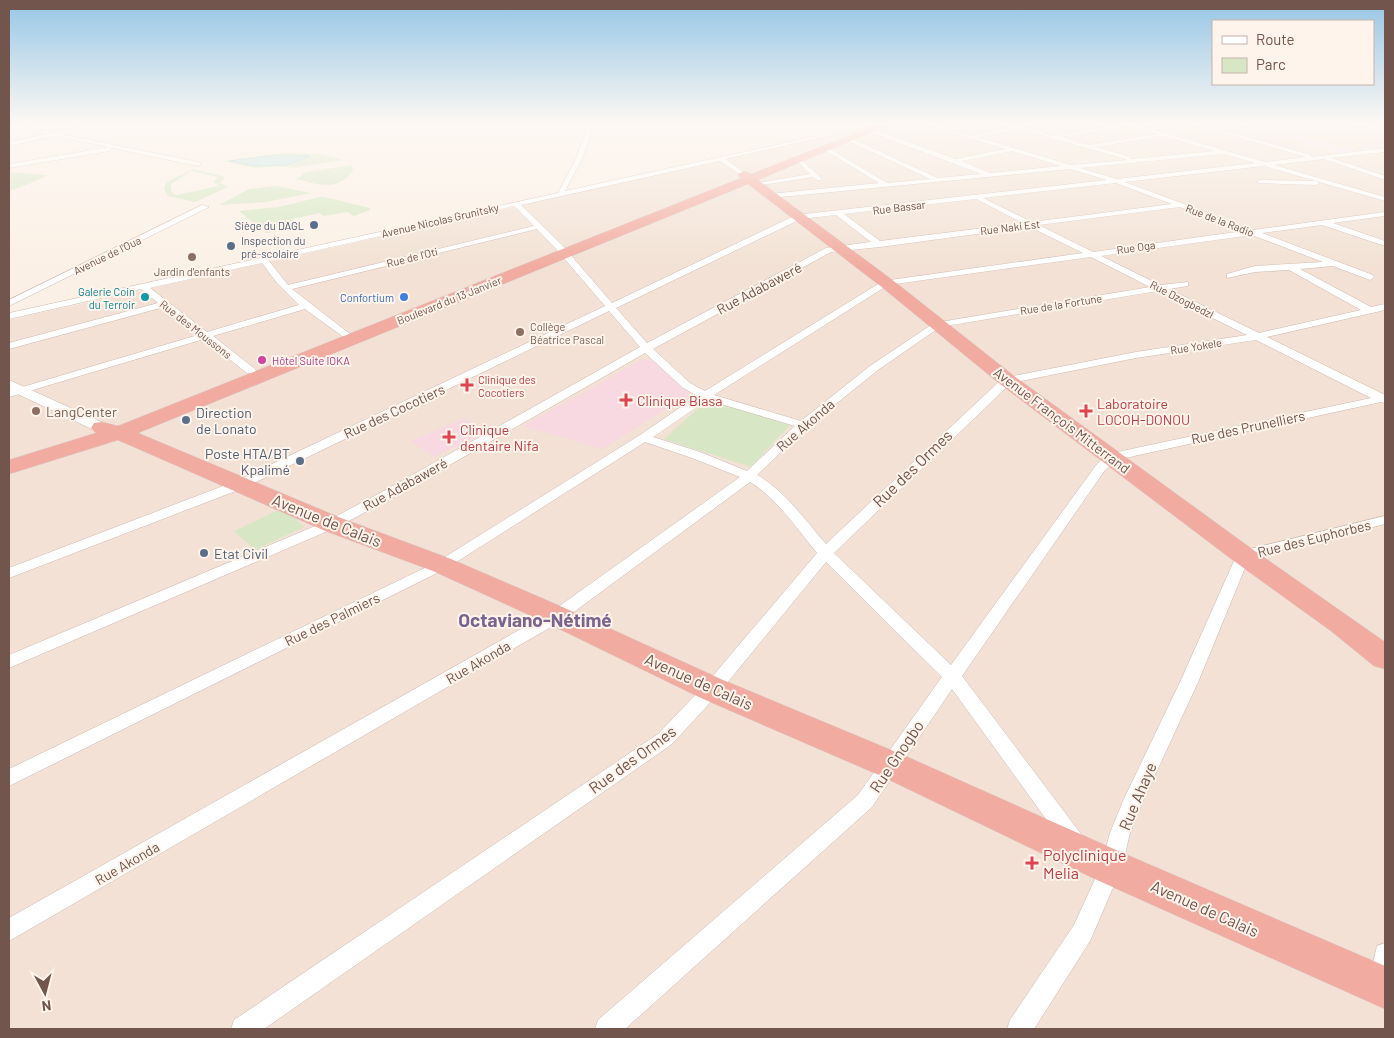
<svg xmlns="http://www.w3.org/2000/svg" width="1394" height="1038" viewBox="0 0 1394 1038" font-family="Barlow,sans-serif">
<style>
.residential{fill:#f2e1d4}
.education{fill:#ede2f7}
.medical{fill:#f8d9e1}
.green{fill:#d7e7c5;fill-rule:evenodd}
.water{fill:#bbe2e3;stroke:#a2d3d4}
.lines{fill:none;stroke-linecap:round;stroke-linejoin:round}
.street-casing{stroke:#ceb9af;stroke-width:1}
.secondary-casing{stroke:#d0b8ad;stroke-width:1}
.highway-casing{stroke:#d8cfcd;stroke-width:1}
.street{fill:#fff;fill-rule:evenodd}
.secondary{fill:#fff;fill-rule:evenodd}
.highway{fill:#f1aba0;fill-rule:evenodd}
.service-dot{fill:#5c6f8a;stroke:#fef4eb;stroke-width:2}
.education-dot{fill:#8d6e63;stroke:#fef4eb;stroke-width:2}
.culture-dot{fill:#0f9aa8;stroke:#fef4eb;stroke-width:2}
.shop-dot{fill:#3f7fe0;stroke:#fef4eb;stroke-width:2}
.hotel-dot{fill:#d1479c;stroke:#fef4eb;stroke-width:2}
.health-dot{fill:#e0444e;stroke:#fef4eb;stroke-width:2}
.labels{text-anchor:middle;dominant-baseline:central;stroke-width:4;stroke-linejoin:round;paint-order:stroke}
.far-street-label{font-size:11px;fill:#72554c;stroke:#fef4eb}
.far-service-label{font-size:11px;fill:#4e5e75;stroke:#fef4eb;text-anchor:end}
.far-education-label{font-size:11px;fill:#785e54;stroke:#fef4eb}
.far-culture-label{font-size:11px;fill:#0d838f;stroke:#fef4eb;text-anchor:end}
.far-shop-label{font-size:11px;fill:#366cbe;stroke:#fef4eb;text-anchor:end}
.far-hotel-label{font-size:11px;fill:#b23c85;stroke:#fef4eb;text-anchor:start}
.far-health-label{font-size:11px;fill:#be3a42;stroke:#fef4eb;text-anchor:start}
.street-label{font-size:14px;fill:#72554c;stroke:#fef4eb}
.health-label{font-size:14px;fill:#be3a42;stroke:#fef4eb;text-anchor:start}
.education-label{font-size:14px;fill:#785e54;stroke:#fef4eb;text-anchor:start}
.service-label{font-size:14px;fill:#4e5e75;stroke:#fef4eb;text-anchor:start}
.near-street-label{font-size:16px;fill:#72554c;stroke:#fef4eb}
.near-health-label{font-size:16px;fill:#be3a42;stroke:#fef4eb;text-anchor:start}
.district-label{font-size:19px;font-weight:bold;fill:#7a648e;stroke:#fef4eb}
</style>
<rect width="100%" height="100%" fill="#fbf0e5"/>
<path class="residential" d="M882 124H1385V1029H9V320Z"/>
<path class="education" d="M1249 124 1318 125 1340 131 1300 136 1355 151 1338 153 1238 125Z"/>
<g class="medical">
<path d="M644 359 658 362 691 395 673 404 603 449 523 426Z"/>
<path d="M464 418 487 432 433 457 411 441Z"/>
</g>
<g class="green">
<path d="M286 153 320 154 343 160 293 168 278 166 255 168 223 161Z"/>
<path d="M352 165 353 170C339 193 317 184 296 179L302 176V173Z"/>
<path d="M193 169 225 177 220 183 228 187 195 202 168 196 164 189 167 182ZM191 171 218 177 214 182 219 186 176 195 171 192V184Z"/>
<path d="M9 172 48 175 26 185 9 191Z"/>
<path d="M276 186 311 193 266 202 219 205 249 189Z"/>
<path d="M320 197 329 198 370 208V210L354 216 347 212 323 216 320 213 292 219 294 222 271 228 274 232 266 233 239 211 278 207Z"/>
<path d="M709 399 792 423 751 467 664 439Z"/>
<path d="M283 508 304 527 255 550 234 531Z"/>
</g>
<path class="water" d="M275 155 310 156 287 165 256 166 229 161Z"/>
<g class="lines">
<defs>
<g id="street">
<path d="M9 124 198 162 201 164 198 166 112 148 110 151 9 168V164L109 147 9 127Z"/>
<path d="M592 124H598L592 131 582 159 565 191 872 124H880L726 159 746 174V176L744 177 720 161 521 205 563 246 612 303 796 215 1107 180 1070 169 770 198 767 196 770 194 879 183 823 149 825 146 887 183 930 179 846 140 848 137 938 178 981 174 867 131 869 128 956 159 1005 149 924 124H930L971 136 1012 127 1004 124H1011L1055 136 1122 124H1133L1265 162 1306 157 1193 124H1200L1311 155 1312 157 1385 148V152L1332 158 1385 176V180L1324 159 1274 165 1385 197V201L1264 166 1125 182 1253 230 1385 212V216L1333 223 1385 241V246L1322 225 1262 233 1373 275 1374 277 1370 280 1333 266 1300 269 1371 307 1385 304V310L1267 337 1385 395V403L1381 402 1116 460 1105 470 962 676 1081 834 1084 841 1081 848 1074 850 1067 848 952 689 872 807 625 1029H595L598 1020 858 795 942 677 826 562 718 694 672 744 264 1029H231L234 1020 658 734 706 684 817 553C797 529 777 498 750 482L563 620 9 941V918L551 612 740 477 692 458 645 442 447 568 9 786V769L437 562 640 435 697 396 682 387 645 353 392 498 337 527 9 668V655L327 521 382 492 640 347 609 311 246 487 9 578V568L236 481 605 306 557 250 537 229 292 289 350 334 348 336H342L305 309 213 336 255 369 256 371 255 373H247L204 339 9 397V391L198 335 164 307 9 349V343L158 303 141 289 9 319V313L558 193 576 159 586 130ZM1129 126 1157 134 1089 145 1061 137ZM1019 129 1126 159 1127 160 1071 165 977 137ZM1163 136 1215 151 1130 159V157L1096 147ZM1012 151 1061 166 990 173 962 161ZM1224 154 1255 163 1117 179 1080 168ZM1116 183 1172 204 1032 222 983 198ZM976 199 1023 223 880 241 844 214ZM514 206 534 226 288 285 269 261ZM1180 207 1243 231 1093 252 1039 225ZM836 215 871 242 826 248 647 343 616 308 801 219ZM1030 227 1083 253 883 281 705 391 690 383 653 349 831 252 880 247ZM1252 235 1323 262 1255 266 1227 274V278L1255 272 1289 270 1361 310 1259 333 1169 289 1188 286V282L1160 285 1101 256ZM1091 257 1150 287 934 323 870 366 801 421 714 395 888 285ZM262 263 277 283 299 305 207 332 150 288ZM1158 291 1247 335 1136 352 1003 378 826 544C805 520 785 491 757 475L807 427 878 370 940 327ZM1256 340 1371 398 1108 454 1097 464 951 665 834 553 1011 383 1136 358ZM707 400 795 426 747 471 700 452 653 437Z"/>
<path d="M1355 124H1363L1385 128V132Z"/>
<path d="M798 157 821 178V180H817L813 177 755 186 752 184 810 174 796 160Z"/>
<path d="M1260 180 1316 181 1319 183 1316 185 1258 183 1257 182Z"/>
<path d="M202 205 209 207 9 306V300Z"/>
<path d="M1385 516V524L1249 558 1199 680 1143 801 1130 833 1122 867 1090 941 1034 1029H1007L1010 1020 1074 925 1101 866 1110 833 1123 801 1181 680 1238 552Z"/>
<path d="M1385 943V993L1380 995 1372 991 1368 983 1377 946Z"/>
</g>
<g id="secondary">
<path d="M96 124H108L9 146V142Z"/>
<path d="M9 380 108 425 110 428 108 431H96L9 390Z"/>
</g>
<path id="highway" d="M879 124H891L758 180 895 282 1014 376 1252 549 1385 642V669L1374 666 1331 631 1234 561 1000 384 883 288 748 184 138 433 341 518 451 559 567 609 723 680 903 755 1125 854 1385 966V1009L1097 880 879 775 701 698 547 623 433 571 323 530 118 440 9 474V460L96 433 91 428 94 423 102 422 118 426 741 178 738 175 740 173 744 171 751 174Z"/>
</defs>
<use href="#street" class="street-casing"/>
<use href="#secondary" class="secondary-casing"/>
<use href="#highway" class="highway-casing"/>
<use href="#street" class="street"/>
<use href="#secondary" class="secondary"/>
<use href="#highway" class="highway"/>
</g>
<linearGradient id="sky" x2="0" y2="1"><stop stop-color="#96c6e6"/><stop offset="0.46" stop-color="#fdf8f3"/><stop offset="1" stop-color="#fdf8f3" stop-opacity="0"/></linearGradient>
<rect width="1394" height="269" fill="url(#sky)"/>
<g class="service-dot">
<circle cx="314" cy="225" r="5"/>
<circle cx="231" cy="246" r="5"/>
<circle cx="186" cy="420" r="5"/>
<circle cx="300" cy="461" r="5"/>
<circle cx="204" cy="553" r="5"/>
</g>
<g class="education-dot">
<circle cx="192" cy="257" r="5"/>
<circle cx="520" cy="332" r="5"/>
<circle cx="36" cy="411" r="5"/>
</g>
<circle class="culture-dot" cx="145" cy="297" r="5"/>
<circle class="shop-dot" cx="404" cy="297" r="5"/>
<circle class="hotel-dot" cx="262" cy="360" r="5"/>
<g class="health-dot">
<path d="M464.5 377.5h5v5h5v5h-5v5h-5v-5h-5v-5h5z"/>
<path d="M623.5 392.5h5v5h5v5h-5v5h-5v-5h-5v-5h5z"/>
<path d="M1083.5 403.5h5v5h5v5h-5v5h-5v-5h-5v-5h5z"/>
<path d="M446.5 429.5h5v5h5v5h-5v5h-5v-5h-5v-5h5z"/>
<path d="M1029.5 855.5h5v5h5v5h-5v5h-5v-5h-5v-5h5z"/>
</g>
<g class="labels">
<g class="far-street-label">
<text transform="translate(899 207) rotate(-7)">Rue Bassar</text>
<text transform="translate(440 220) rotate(-13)">Avenue Nicolas Grunitsky</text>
<text transform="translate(1220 220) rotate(21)">Rue de la Radio</text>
<text transform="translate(1010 227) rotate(-7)">Rue Naki Est</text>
<text transform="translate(1136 247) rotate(-8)">Rue Oga</text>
<text transform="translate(107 255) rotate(-26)">Avenue de l'Oua</text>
<text transform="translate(412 257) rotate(-14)">Rue de l'Oti</text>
<text transform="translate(1182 299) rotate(27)">Rue Dzogbedzl</text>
<text transform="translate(449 300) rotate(-22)">Boulevard du 13 Janvier</text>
<text transform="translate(1061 304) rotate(-9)">Rue de la Fortune</text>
<text transform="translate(196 329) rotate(38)">Rue des Moussons</text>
<text transform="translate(1196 346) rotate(-9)">Rue Yokele</text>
</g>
<g class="far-service-label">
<text x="304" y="225">Siège du DAGL</text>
<text x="241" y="240" text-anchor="start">Inspection du<tspan x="241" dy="13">pré-scolaire</tspan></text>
</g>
<g class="far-education-label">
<text x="192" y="271">Jardin d'enfants</text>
<text x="530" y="326" text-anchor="start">Collège<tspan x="530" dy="13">Béatrice Pascal</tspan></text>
</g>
<g class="far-culture-label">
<text x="135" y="291">Galerie Coin<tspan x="135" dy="13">du Terroir</tspan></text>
</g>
<g class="far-shop-label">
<text x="394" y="297">Confortium</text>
</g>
<g class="far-hotel-label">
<text x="272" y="360">Hôtel Suite IOKA</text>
</g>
<g class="far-health-label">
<text x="478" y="379">Clinique des<tspan x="478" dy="13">Cocotiers</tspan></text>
</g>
<g class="street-label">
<text transform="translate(759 288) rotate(-28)">Rue Adabaweré</text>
<text transform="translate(394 411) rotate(-25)">Rue des Cocotiers</text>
<text transform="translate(1062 420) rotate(37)">Avenue François Mitterrand</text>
<text transform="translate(805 425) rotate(-41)">Rue Akonda</text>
<text transform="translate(1248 427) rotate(-12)">Rue des Prunelliers</text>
<text transform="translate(405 484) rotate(-29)">Rue Adabaweré</text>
<text transform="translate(1314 538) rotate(-14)">Rue des Euphorbes</text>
<text transform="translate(332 619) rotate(-26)">Rue des Palmiers</text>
<text transform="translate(478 662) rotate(-30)">Rue Akonda</text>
<text transform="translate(127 863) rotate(-30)">Rue Akonda</text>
</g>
<g class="health-label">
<text x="637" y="400">Clinique Biasa</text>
<text x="1097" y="403">Laboratoire<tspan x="1097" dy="16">LOCOH-DONOU</tspan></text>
<text x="460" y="429">Clinique<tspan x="460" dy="16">dentaire Nifa</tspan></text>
</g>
<g class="education-label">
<text x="46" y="411">LangCenter</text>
</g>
<g class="service-label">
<text x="196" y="412">Direction<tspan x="196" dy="16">de Lonato</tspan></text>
<text x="290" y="453" text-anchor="end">Poste HTA/BT<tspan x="290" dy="16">Kpalimé</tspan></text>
<text x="214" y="553">Etat Civil</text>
</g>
<g class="near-street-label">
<text transform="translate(912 468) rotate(-44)">Rue des Ormes</text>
<text transform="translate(327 520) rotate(22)">Avenue de Calais</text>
<text transform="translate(699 681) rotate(24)">Avenue de Calais</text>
<text transform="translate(896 756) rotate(-56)">Rue Gnogbo</text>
<text transform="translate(632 759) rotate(-36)">Rue des Ormes</text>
<text transform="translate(1137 796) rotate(-67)">Rue Ahaye</text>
<text transform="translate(1205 908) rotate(24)">Avenue de Calais</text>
</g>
<g class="near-health-label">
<text x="1043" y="854">Polyclinique<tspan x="1043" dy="18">Melia</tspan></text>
</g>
<g class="district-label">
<text x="535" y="619">Octaviano-Nétimé</text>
</g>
</g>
<rect width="1394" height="1038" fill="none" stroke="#72554c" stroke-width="20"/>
<rect x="1212" y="20" width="162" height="65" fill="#fef4eb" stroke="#c6b4ab"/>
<rect x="1222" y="36" width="25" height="8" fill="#ffffff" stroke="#c6b4ab"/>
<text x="1256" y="45" font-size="15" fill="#72554c">Route</text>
<rect x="1222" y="58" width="25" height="15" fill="#d7e7c5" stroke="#c6b4ab"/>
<text x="1256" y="70" font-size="15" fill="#72554c">Parc</text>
<g transform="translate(45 993) rotate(173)" stroke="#fef4eb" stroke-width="4" paint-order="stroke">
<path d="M0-4L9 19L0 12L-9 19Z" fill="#72554c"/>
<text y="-8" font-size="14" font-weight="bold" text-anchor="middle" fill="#72554c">N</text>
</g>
</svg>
